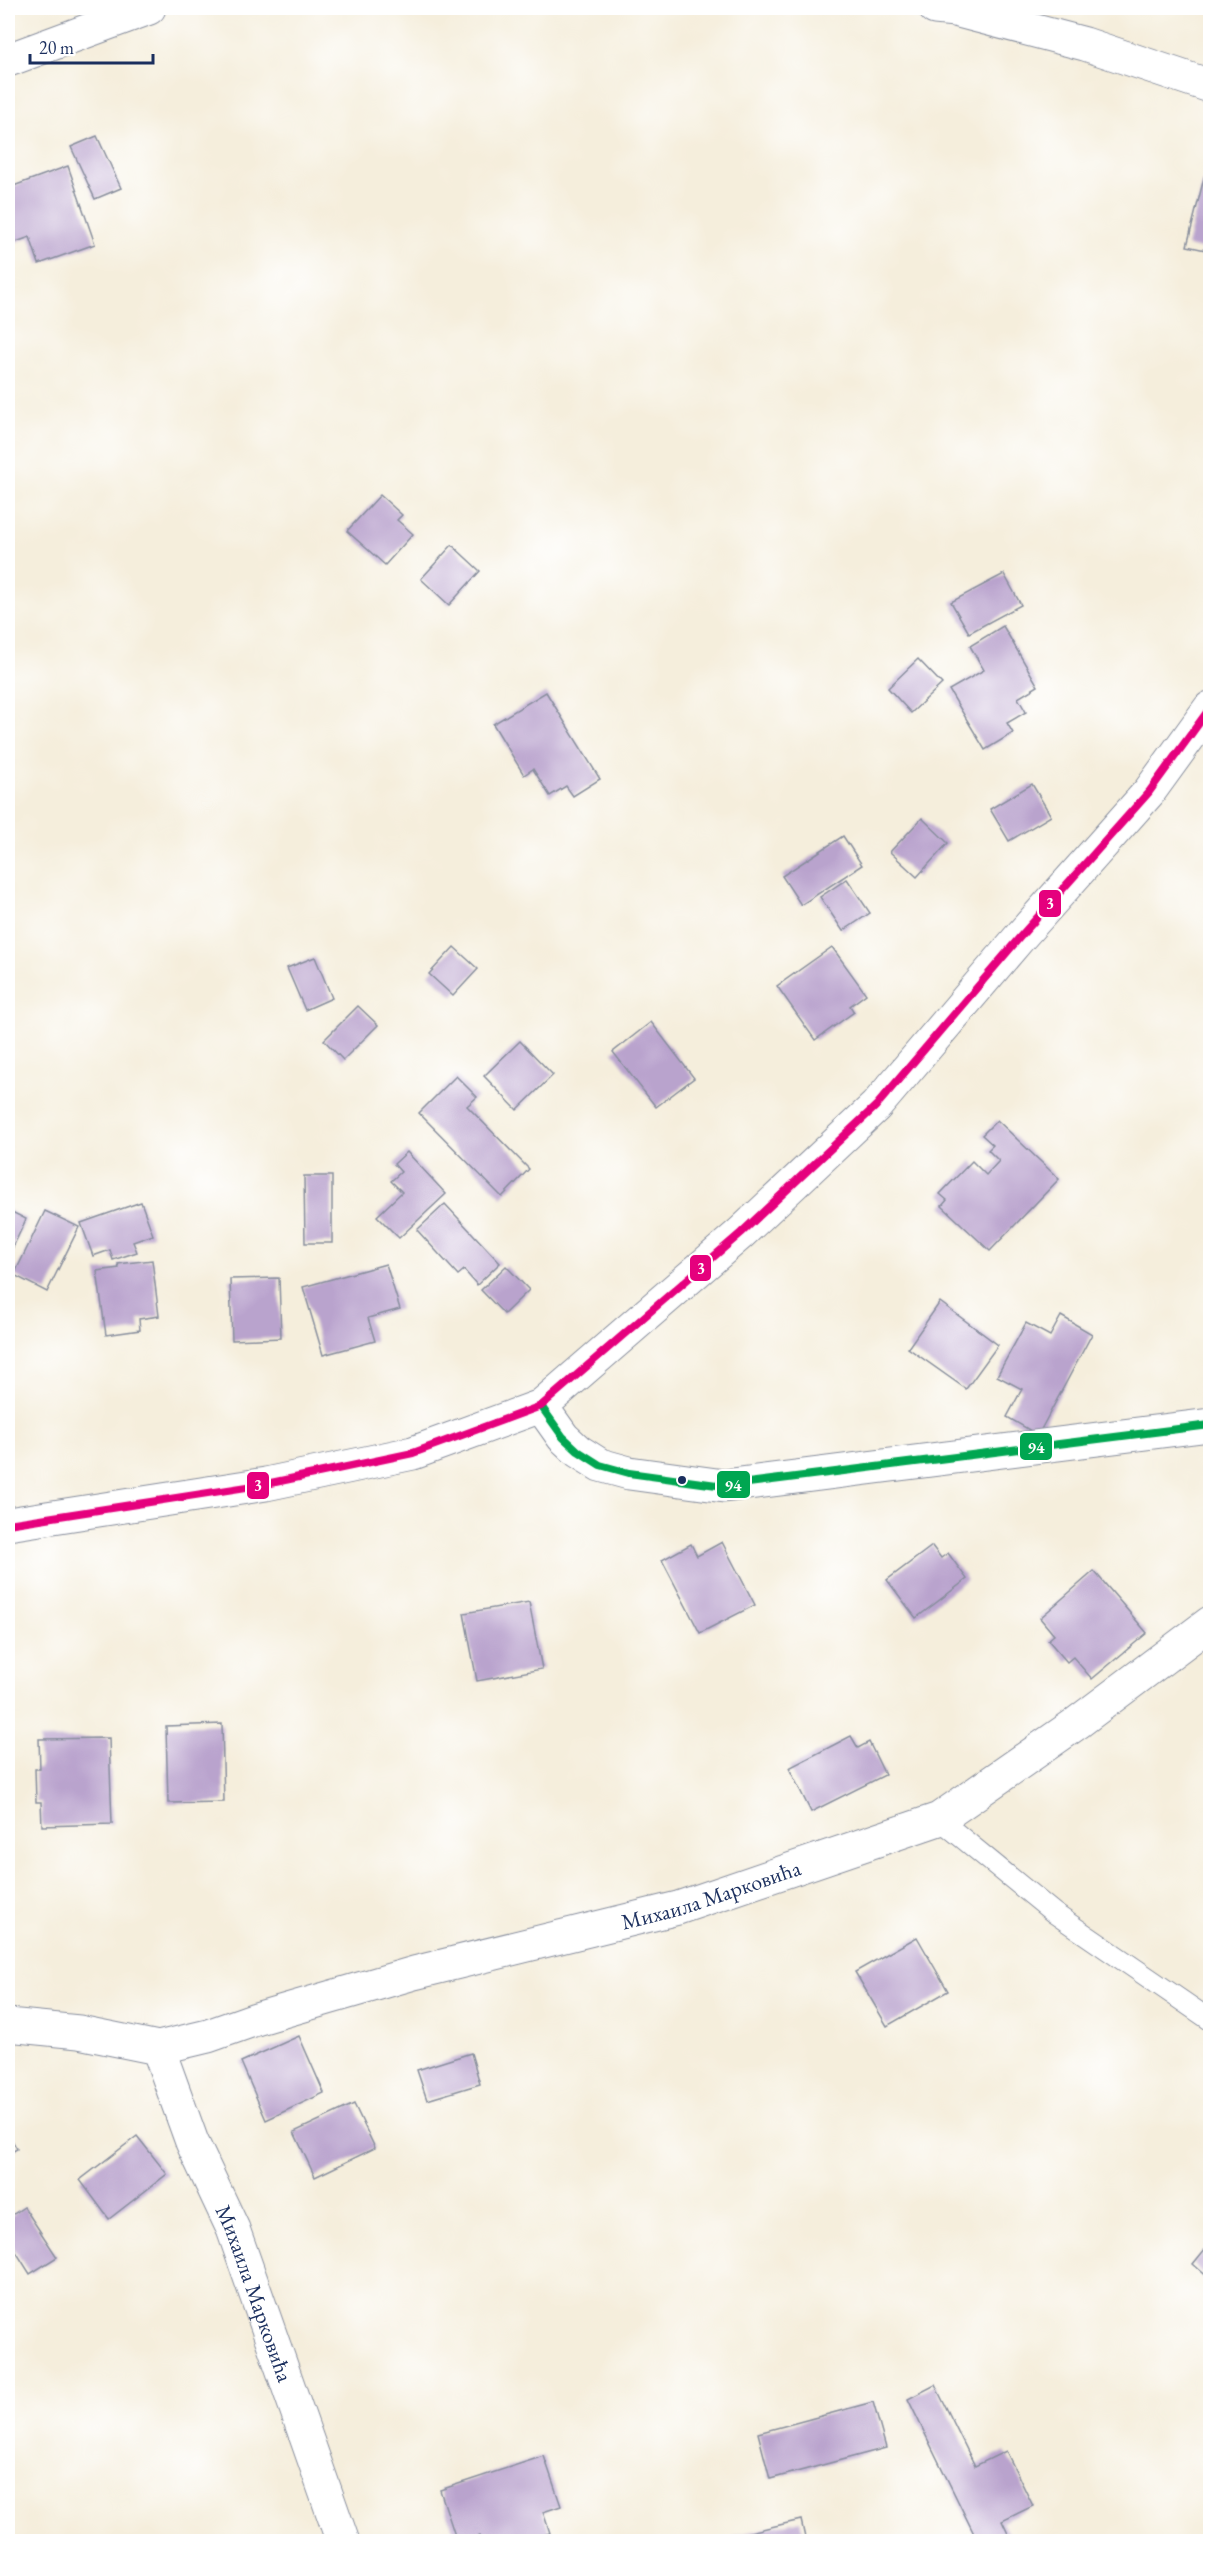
<svg xmlns="http://www.w3.org/2000/svg" width="1218" height="2549" viewBox="0 0 1218 2549" font-family="'EB Garamond',serif">
<style>
.building{fill:#b9a3cd}
.lines{fill:none;stroke-linecap:round;stroke-linejoin:round}
.lane-casing{stroke:#888e9d;stroke-width:22}
.street-casing{stroke:#888e9d;stroke-width:35}
.secondary-casing{stroke:#888e9d;stroke-width:35}
.lane{stroke:#fff;stroke-width:20}
.street{stroke:#fff;stroke-width:33}
.secondary{stroke:#fff;stroke-width:33}
.bus-1-casing{stroke:#fff;stroke-width:12}
.bus-2-casing{stroke:#fff;stroke-width:12}
.bus-1{stroke:#00a651;stroke-width:8}
.bus-2{stroke:#e5007d;stroke-width:8}
.bus-dot{fill:#1b2f5e;stroke:#fff;stroke-width:2}
.labels{text-anchor:middle;dominant-baseline:central;stroke-width:4.5;stroke-linejoin:round;paint-order:stroke}
.street-label{font-size:22px;fill:#1b2f5e;stroke:#fff}
.line-badge{stroke:#fff;stroke-width:2}
.badge-label{font-size:16px;text-anchor:middle;font-weight:bold;fill:#fff}
</style>
<rect width="100%" height="100%" fill="#fff"/>
<filter id="ink" filterUnits="userSpaceOnUse"><feTurbulence type="fractalNoise" baseFrequency=".0167" numOctaves="2"/><feDisplacementMap in="SourceGraphic" scale="12" xChannelSelector="R" yChannelSelector="G"/><feConvolveMatrix kernelMatrix="1 2 1 2 8 2 1 2 1" color-interpolation-filters="sRGB"/></filter>
<filter id="wash" filterUnits="userSpaceOnUse"><feTurbulence type="fractalNoise" baseFrequency=".008" numOctaves="4" result="noise"/><feDisplacementMap in="SourceGraphic" scale="24" xChannelSelector="R" yChannelSelector="G"/><feGaussianBlur stdDeviation="1.35" result="paint"/><feColorMatrix in="noise" values="0 0 0 0 0 0 0 0 0 0 0 0 0 0 0 0 0 1.4 0 .05"/><feComposite in="paint" operator="in"/></filter>
<g filter="url(#wash)">
<rect width="100%" height="100%" fill="#f5eedc"/>
<g id="blocks">
<g class="building">
<path d="M97 136 121 188 95 199 71 147Z"/>
<path d="M68 166 95 244 39 264 30 237 16 242 8 218V188Z"/>
<path d="M1205 174 1210 175V251L1187 246Z"/>
<path d="M380 495 402 515 397 520 413 534 385 565 347 531Z"/>
<path d="M452 545 480 571 449 605 421 579Z"/>
<path d="M1004 574 1021 605 969 633 951 602Z"/>
<path d="M1003 626 1038 686 1018 698 1026 712 1007 723 1013 733 985 750 949 690 984 670 970 646Z"/>
<path d="M918 659 942 684 911 713 888 688Z"/>
<path d="M546 692 600 779 573 796 566 786 550 796 533 769 524 775 493 724Z"/>
<path d="M1032 784 1051 816 1009 841 990 809Z"/>
<path d="M922 818 948 843 917 877 890 852Z"/>
<path d="M843 836 862 865 801 905 782 876Z"/>
<path d="M847 879 870 913 843 931 820 897Z"/>
<path d="M454 947 478 969 453 996 429 974Z"/>
<path d="M832 947 866 994 850 1006 854 1012 815 1040 777 986Z"/>
<path d="M315 957 332 998 305 1010 287 968Z"/>
<path d="M358 1006 378 1025 343 1060 324 1040Z"/>
<path d="M651 1022 694 1078 656 1107 613 1052Z"/>
<path d="M520 1041 553 1075 517 1110 484 1076Z"/>
<path d="M456 1076 477 1097 467 1106 529 1169 502 1197 419 1113Z"/>
<path d="M997 1120 1059 1179 990 1251 942 1206 947 1200 940 1194 972 1161 986 1175 999 1161 988 1150 993 1145 982 1135Z"/>
<path d="M407 1152 446 1194 399 1238 377 1216 402 1192 391 1181 401 1172 394 1164Z"/>
<path d="M304 1176H332V1243H305Z"/>
<path d="M141 1202 153 1235 133 1242 137 1252 113 1260 110 1250 93 1256 81 1223Z"/>
<path d="M445 1204 500 1263 477 1285 464 1270 458 1275 417 1230Z"/>
<path d="M8 1210 26 1219 8 1258Z"/>
<path d="M45 1211 79 1227 47 1292 14 1275Z"/>
<path d="M152 1260 159 1316 139 1319 140 1330 106 1335 97 1271 119 1268 118 1264Z"/>
<path d="M386 1264 400 1309 368 1318 375 1341 323 1355 303 1287Z"/>
<path d="M506 1266 529 1290 504 1314 481 1290Z"/>
<path d="M279 1278 281 1338 232 1340 230 1279Z"/>
<path d="M940 1302 998 1345 966 1389 908 1348Z"/>
<path d="M1061 1316 1092 1334 1038 1435 1007 1417 1022 1389 997 1376 1026 1323 1050 1336Z"/>
<path d="M722 1542 755 1605 700 1633 662 1560 691 1544 697 1556Z"/>
<path d="M932 1546 941 1558 948 1553 967 1579 916 1618 887 1580Z"/>
<path d="M1094 1571 1147 1633 1092 1679 1073 1657 1067 1662 1048 1640 1054 1635 1040 1618Z"/>
<path d="M529 1602 542 1669 477 1681 464 1613Z"/>
<path d="M222 1724 224 1802 168 1803 166 1726Z"/>
<path d="M851 1736 858 1748 869 1742 885 1775 811 1812 789 1768Z"/>
<path d="M109 1738 112 1824 42 1826 41 1802H36L35 1769H40L39 1739Z"/>
<path d="M917 1937 948 1991 887 2026 855 1972Z"/>
<path d="M299 2036 324 2093 266 2120 241 2062Z"/>
<path d="M471 2053 480 2084 427 2100 417 2070Z"/>
<path d="M354 2104 375 2148 315 2177 294 2132Z"/>
<path d="M8 2133 17 2149 8 2154Z"/>
<path d="M137 2136 167 2174 109 2219 80 2180Z"/>
<path d="M24 2207 57 2257 30 2274 8 2239V2218Z"/>
<path d="M1210 2243V2279L1193 2264Z"/>
<path d="M935 2385 975 2466 1006 2451 1033 2506 1002 2521 1011 2540 1008 2542H978L908 2399Z"/>
<path d="M873 2402 886 2448 770 2479 758 2433Z"/>
<path d="M544 2456 561 2506 543 2512 550 2533 523 2542H482L480 2536 466 2542H457L440 2490Z"/>
<path d="M801 2520 806 2542H735L733 2536Z"/>
</g>
</g>
</g>
<g filter="url(#ink)">
<use href="#blocks" fill-opacity="0" stroke="#888e9d" stroke-width="1.5"/>
<g class="lines">
<defs>
<path id="lane" d="M939 1819 1054 1913 1210 2020"/>
<g id="street">
<path d="M935 8 955 10 1085 44 1210 86"/>
<path d="M8 60 149 8"/>
<path d="M541 1406 563 1437 578 1451 600 1465 629 1473 724 1486 1210 1425"/>
<path id="s1" d="M8 2025 79 2032 158 2048 208 2036 256 2019 414 1973 678 1908 939 1819 1077 1723 1210 1623"/>
<path id="s2" d="M158 2048 192 2142 233 2229 343 2542"/>
</g>
<path id="secondary" d="M8 1524 266 1484 413 1453 541 1406 741 1233 876 1106 1020 937 1149 792 1210 708"/>
</defs>
<use href="#lane" class="lane-casing"/>
<use href="#street" class="street-casing"/>
<use href="#secondary" class="secondary-casing"/>
<use href="#lane" class="lane"/>
<use href="#street" class="street"/>
<use href="#secondary" class="secondary"/>
<defs>
<path id="bus-1" d="M541 1406 563 1437 578 1451 600 1465 629 1473 724 1486 1210 1425"/>
<path id="bus-2" d="M8 1524 266 1484 413 1453 541 1406 741 1233 876 1106 1020 937 1149 792 1210 708"/>
</defs>
<use href="#bus-1" class="bus-1-casing"/>
<use href="#bus-2" class="bus-2-casing"/>
<use href="#bus-1" class="bus-1"/>
<use href="#bus-2" class="bus-2"/>
</g>
</g>
<circle class="bus-dot" cx="682" cy="1480" r="5"/>
<g class="labels">
<g class="street-label">
<text stroke="none"><textPath href="#s1" startOffset="726">Михаила Марковића</textPath></text>
<text stroke="none"><textPath href="#s2" startOffset="264">Михаила Марковића</textPath></text>
</g>
</g>
<g class="line-badge">
<rect x="1038" y="889" width="24" height="29" rx="6" fill="#e5007d"/>
<rect x="689" y="1254" width="23" height="28" rx="6" fill="#e5007d"/>
<rect x="1019" y="1432" width="34" height="29" rx="6" fill="#00a651"/>
<rect x="716" y="1470" width="35" height="29" rx="6" fill="#00a651"/>
<rect x="246" y="1471" width="24" height="29" rx="6" fill="#e5007d"/>
</g>
<g class="badge-label">
<text x="1050" y="909">3</text>
<text x="701" y="1274">3</text>
<text x="1036" y="1453">94</text>
<text x="733" y="1491">94</text>
<text x="258" y="1491">3</text>
</g>
<rect width="1218" height="2549" fill="none" stroke="#fff" stroke-width="30"/>
<path d="M30 54v9h123v-9" fill="none" stroke="#1b2f5e" stroke-width="3"/>
<text x="39" y="54" font-size="18" fill="#1b2f5e" stroke="#ffffff" stroke-width="4.5" paint-order="stroke">20 m</text>
</svg>
